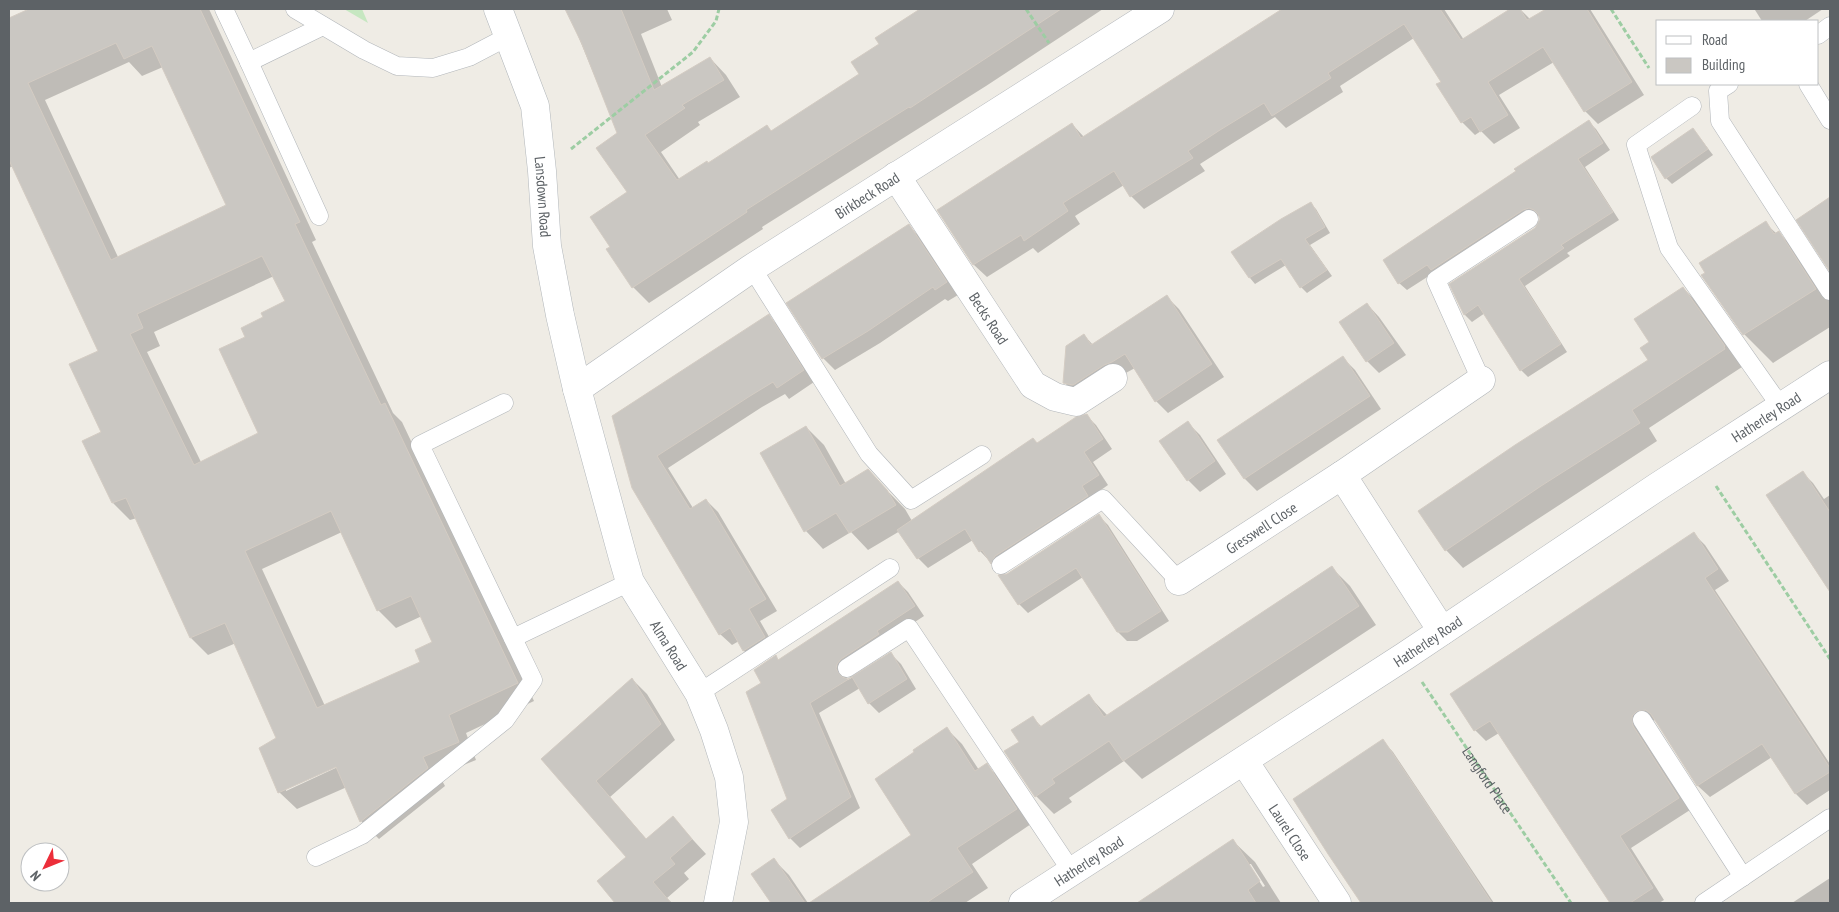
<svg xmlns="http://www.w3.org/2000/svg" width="1839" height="912" viewBox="0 0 1839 912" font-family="'PT Sans Narrow',sans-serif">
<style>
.green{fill:#c6e7c1}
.shadow{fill:#0003;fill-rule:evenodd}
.building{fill:#cac7c2;stroke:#d4ccc3;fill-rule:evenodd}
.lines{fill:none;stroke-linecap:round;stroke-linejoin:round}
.lane-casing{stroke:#b2b6ba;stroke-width:19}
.street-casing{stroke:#b2b6ba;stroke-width:29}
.secondary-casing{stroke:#b1b6ba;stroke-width:29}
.path{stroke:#9dcda3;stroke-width:3;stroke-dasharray:5 2.5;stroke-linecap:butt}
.lane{stroke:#fff;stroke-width:18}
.street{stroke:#fff;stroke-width:28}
.secondary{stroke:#fff;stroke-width:28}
.labels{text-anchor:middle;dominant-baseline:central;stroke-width:4;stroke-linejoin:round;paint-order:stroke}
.street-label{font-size:15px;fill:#5d6266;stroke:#fff}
</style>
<rect width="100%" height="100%" fill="#efece5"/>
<path class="green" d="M344 9H362L368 23Z"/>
<g class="shadow">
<path d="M32 9H209L316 240 312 242 393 413 402 422 534 701 466 733 476 760 439 775 445 786 379 839 361 821 347 787 297 809 279 792 278 739 236 643 208 655 191 638 137 518 130 520 113 503 100 351 13 166 9 168V20ZM129 62 142 76 163 67 228 206 118 257 45 100ZM274 276 286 302 265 318 247 338 260 433 201 462 147 352 160 346 154 332ZM342 532 378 610 396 628 422 616 434 643 422 663 325 706 262 569ZM341 763 342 765 286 791V788Z"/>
<path d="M567 9H667L672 20 641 34 662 87 710 58 726 75 740 97 698 122 700 125 661 152 680 180 709 165 767 127 772 132 861 75 909 25 934 9H1103L986 86 762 227 763 229 649 303 633 287 611 247 628 193 618 133Z"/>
<path d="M1284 9H1444L1464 40 1513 9H1520L1531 20 1548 9H1590L1644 95 1598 124 1585 111 1554 62 1499 95 1520 128 1494 144 1481 131 1475 135 1462 122 1443 82 1414 38 1340 86 1343 92 1286 128 1275 117 1233 143 1200 164 1205 171 1144 209 1131 196 1124 185 1075 216 1080 224 1038 253 1033 248 987 277 974 265 939 210 1072 124 1084 137Z"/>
<path d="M1757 9H1823L1805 21H1762L1755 10Z"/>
<path d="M1589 122 1596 129 1610 150 1585 167 1619 220 1567 253 1570 256 1525 286 1567 352 1528 377 1521 370 1485 313 1472 322 1465 315 1451 284 1536 228 1540 224V216L1531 217 1435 272 1407 290 1399 283 1384 260Z"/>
<path d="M1693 129 1713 155 1672 184 1666 178Z"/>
<path d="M1830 198V270L1798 220Z"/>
<path d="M1310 203 1316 209 1330 233 1310 245 1332 276 1307 293 1301 287 1286 265 1255 284 1250 278 1233 252Z"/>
<path d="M1765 223 1777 234 1779 233 1808 262 1830 297V327L1773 363 1744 334Z"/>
<path d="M908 225 920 237 958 295 948 301 945 299 880 343 835 370 823 358Z"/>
<path d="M1683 288 1701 306 1742 364 1740 365 1742 367 1649 428 1657 441 1463 568 1446 550 1650 361Z"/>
<path d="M1167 297 1179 309 1224 377 1168 413 1156 401 1135 368 1124 374 1076 395 1064 382 1084 335 1093 345Z"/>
<path d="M1367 304 1379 317 1406 355 1379 373 1367 361Z"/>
<path d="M768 316 780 327 814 382 789 399 785 394 762 407 668 468 693 508 706 500 718 512 777 611 760 621 776 649 756 662 744 651 739 641 732 645 720 634 613 416Z"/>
<path d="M1343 358 1355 370 1381 409 1257 491 1245 479 1219 440Z"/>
<path d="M1086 415 1096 425 1112 449 1093 462 1108 485 1091 497 1001 573 980 551 973 540 928 568 918 558 900 531 868 550 851 532 823 549 806 531V427L824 445 846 484 868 471 905 509 912 521Z"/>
<path d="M1188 423 1200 435 1226 474 1200 492 1188 480Z"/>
<path d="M1802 472 1813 483 1824 499 1830 495V590L1767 495Z"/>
<path d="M1099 516 1108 525 1169 621 1137 641H1127L1118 632 1083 577 1028 613 1019 604 1007 575Z"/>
<path d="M1694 534 1705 545 1729 581 1715 590 1830 764V790L1807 805 1796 794 1772 757 1710 797 1698 786 1657 722 1654 720 1647 722 1690 810 1631 848 1664 900 1659 903H1612L1499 733 1486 741 1475 730Z"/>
<path d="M1332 568 1350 586 1376 625 1142 779 1124 761 1069 798 1072 802 1054 814 1036 796 1020 742 1033 718 1042 727 1089 696 1108 716Z"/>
<path d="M898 582 908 592 924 616 886 641 851 669 846 679 848 680 891 654 901 664 916 689 879 713 869 703 860 688 819 713 860 808 800 848 790 838 789 800 763 683 776 657 779 661Z"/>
<path d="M632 679 647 694 675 740 610 797 647 840 673 818 706 854 684 873 689 879 667 898 672 903H617L599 882 628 857 543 760Z"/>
<path d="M947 729 962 744 979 770 986 765 1002 780 1031 824 972 864 988 888 965 903H810L913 835Z"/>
<path d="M1383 741 1393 752 1494 903H1363L1295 799Z"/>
<path d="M1233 841 1255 862 1281 903H1139ZM1248 864H1251L1265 886 1263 887Z"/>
<path d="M774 860 789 875 808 903H772L753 874Z"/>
<path d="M1830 878V903H1792Z"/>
</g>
<g class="building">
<path d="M29 9H200L300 222 295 224 381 405 385 403 518 683 449 715 459 742 423 757 428 768 360 822 336 767 278 793 259 748 276 738 225 623 190 638 126 498 112 503 82 441 101 432 69 364 98 351 9 160V18ZM116 43 124 59 152 46 226 205 111 260 28 83ZM262 256 285 301 261 313 263 317 241 328 245 337 219 349 258 433 194 465 130 334 143 328 137 314ZM331 511 377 611 411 596 432 642 415 650 420 662 317 708 245 551Z"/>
<path d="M565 9H621L654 90 710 57 724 80 682 105 685 108 645 135 677 180 707 161 708 163 767 125 771 131 859 74 851 62 879 44 875 38 920 9H1061L910 108 909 107 856 140 746 210 747 212 632 288 606 249 610 247 590 217 627 192 596 148 617 133 582 44Z"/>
<path d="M1282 9H1440L1461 40 1510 9H1520L1527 20 1546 9H1587L1632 82 1584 112 1543 47 1488 82 1508 115 1480 132 1471 117 1461 123 1436 84 1441 82 1404 24 1328 73 1331 78 1272 116 1264 103 1220 130 1188 151 1193 158 1130 197 1114 171 1063 203 1068 211 1024 241 1021 235 973 265 937 210 1072 123 1081 138Z"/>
<path d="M1589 120 1603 143 1578 159 1613 212 1561 245 1564 248 1519 279 1561 344 1520 371 1478 305 1464 315 1449 284 1535 228 1540 219 1538 214 1534 210 1529 208 1523 210 1431 270 1427 265 1398 284 1383 260 1516 171 1514 169Z"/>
<path d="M1693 128 1708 149 1665 179 1651 157Z"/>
<path d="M1830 197V272L1796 220Z"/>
<path d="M1311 202 1325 227 1305 239 1327 270 1300 288 1281 259 1249 278 1231 252 1281 219Z"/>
<path d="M1766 221 1774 234 1779 231 1816 289 1743 335 1701 275 1705 273 1699 263Z"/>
<path d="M909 224 947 282 935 290 933 287 868 331 822 359 786 303Z"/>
<path d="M1683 287 1725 346 1724 347 1725 349 1632 410 1640 423 1541 486 1445 551 1418 511 1515 445 1648 360 1640 348 1649 342 1634 319Z"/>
<path d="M1167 295 1212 364 1155 402 1125 354 1112 362 1104 365 1073 385 1063 383 1066 346 1084 334 1091 345Z"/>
<path d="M1367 303 1394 343 1366 362 1339 322Z"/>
<path d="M769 314 804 370 777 388 773 382 750 396 657 456 690 509 706 499 766 599 749 609 765 637 743 651 730 628 719 635 632 488 612 416Z"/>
<path d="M1343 356 1370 396 1244 479 1217 440Z"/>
<path d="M1087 414 1103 439 1084 452 1099 475 1082 486 1088 496 995 556 991 564 982 550 979 552 965 529 917 559 897 530 1033 438 1037 443 1076 417Z"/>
<path d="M1188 421 1215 461 1187 481 1159 441Z"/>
<path d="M806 426 840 486 868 469 887 490 896 505 849 533 836 513 804 532 760 453Z"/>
<path d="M1803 471 1830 512V592L1766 495Z"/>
<path d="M1099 514 1161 611 1128 632H1117L1076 568 1018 605 998 575 1007 574Z"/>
<path d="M1694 532 1718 569 1705 578 1830 768V772L1795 794 1762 744 1697 786 1651 714 1646 710 1637 711 1632 716 1633 726 1679 798 1620 836 1653 888 1630 903H1610L1490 721 1474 731 1450 694Z"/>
<path d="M1332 566 1359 606 1123 761 1109 741 1052 779 1055 783 1035 797 1004 751 1019 742 1011 730 1033 716 1040 727 1089 694 1104 717Z"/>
<path d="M898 581 915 606 877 631 879 634 841 659 837 664 836 669 842 677 848 679 891 652 907 679 868 704 852 677 810 703 851 797 789 839 771 810 787 799 746 692 761 683 754 670 776 655 778 660Z"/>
<path d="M632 678 661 724 596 781 646 839 673 816 692 839 670 858 675 864 653 882 671 903H615L597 881 626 857 541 759Z"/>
<path d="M947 727 975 771 987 763 1017 809 957 848 973 872 926 903H809L911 835 875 779 914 752 913 750Z"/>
<path d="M1383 739 1438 821 1492 903H1361L1328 854 1293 799Z"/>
<path d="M1233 839 1260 881 1248 890 1256 903H1137Z"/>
<path d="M774 858 805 903H771L751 874Z"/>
</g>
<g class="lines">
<defs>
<g id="lane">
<path d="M224 9 249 62 323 26"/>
<path d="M295 9 364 50 397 66 433 68 469 57 509 36"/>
<path d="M1818 35 1830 26"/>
<path d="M249 62 319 216"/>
<path d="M1729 84 1718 91 1720 121 1830 291"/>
<path d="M1808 84 1830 120"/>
<path d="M1692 106 1636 145 1669 248 1781 407"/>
<path d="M752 268 869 454 911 500 982 455"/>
<path d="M1481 380 1436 280 1529 219"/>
<path d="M1001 565 1103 499 1179 581"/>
<path d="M513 638 630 582"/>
<path d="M847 668 909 628 1072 872"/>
<path d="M699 693 890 568"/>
<path d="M1642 720 1743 877"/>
<path d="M316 857 362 835 505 720 533 680 420 445 504 403"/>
<path d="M1704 903 1830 818"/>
</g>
<g id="street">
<path id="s2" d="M896 176 1033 385 1055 397 1076 402 1113 378"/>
<path id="s3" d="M577 389 752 268 1160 9"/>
<path d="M1342 475 1442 631"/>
<path id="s4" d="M1179 581 1342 475 1481 380"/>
<path id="s5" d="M1244 761 1337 903"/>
<path id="s6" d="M1023 903 1405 656 1657 487 1830 375"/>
</g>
<g id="secondary">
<path id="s7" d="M498 9 535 106 542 171 547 246 560 315 577 389 623 558 630 582 699 693 714 730 729 777 734 822 718 903"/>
</g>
</defs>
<use href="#lane" class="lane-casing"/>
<use href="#street" class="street-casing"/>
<use href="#secondary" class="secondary-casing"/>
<g class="path">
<path d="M1026 9 1049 43"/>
<path d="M1611 9 1649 68"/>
<path d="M571 149 693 52 716 21 719 9"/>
<path d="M1716 486 1830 659"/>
<path id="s1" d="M1422 682 1571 903"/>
</g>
<use href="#lane" class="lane"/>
<use href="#street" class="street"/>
<use href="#secondary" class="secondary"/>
</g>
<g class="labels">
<g class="street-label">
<text stroke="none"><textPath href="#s3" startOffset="349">Birkbeck Road</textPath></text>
<text stroke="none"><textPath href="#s7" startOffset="195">Lansdown Road</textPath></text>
<text stroke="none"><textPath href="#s2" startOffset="170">Becks Road</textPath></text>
<text stroke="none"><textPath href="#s6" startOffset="888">Hatherley Road</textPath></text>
<text stroke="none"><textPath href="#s4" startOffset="98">Gresswell Close</textPath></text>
<text stroke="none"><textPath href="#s6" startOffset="482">Hatherley Road</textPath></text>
<text stroke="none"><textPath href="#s7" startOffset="665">Alma Road</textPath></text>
<text stroke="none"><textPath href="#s1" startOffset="118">Langford Place</textPath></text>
<text stroke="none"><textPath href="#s5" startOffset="85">Laurel Close</textPath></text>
<text stroke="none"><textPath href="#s6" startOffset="78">Hatherley Road</textPath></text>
</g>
</g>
<rect width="1839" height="912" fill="none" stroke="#5d6266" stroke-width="20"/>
<rect x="1656" y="20" width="162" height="65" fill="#ffffff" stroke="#bec0c2"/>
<rect x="1666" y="36" width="25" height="8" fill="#ffffff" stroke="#bec0c2"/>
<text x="1702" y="45" font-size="15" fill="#5d6266">Road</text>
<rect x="1666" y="58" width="25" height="15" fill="#cac7c2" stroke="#bec0c2"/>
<text x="1702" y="70" font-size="15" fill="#5d6266">Building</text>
<g transform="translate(45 867) rotate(227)"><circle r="24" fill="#ffffff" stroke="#bec0c2"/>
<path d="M0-4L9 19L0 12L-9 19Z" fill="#ec2e3a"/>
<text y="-8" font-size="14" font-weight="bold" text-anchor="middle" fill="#5d6266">N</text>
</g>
</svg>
